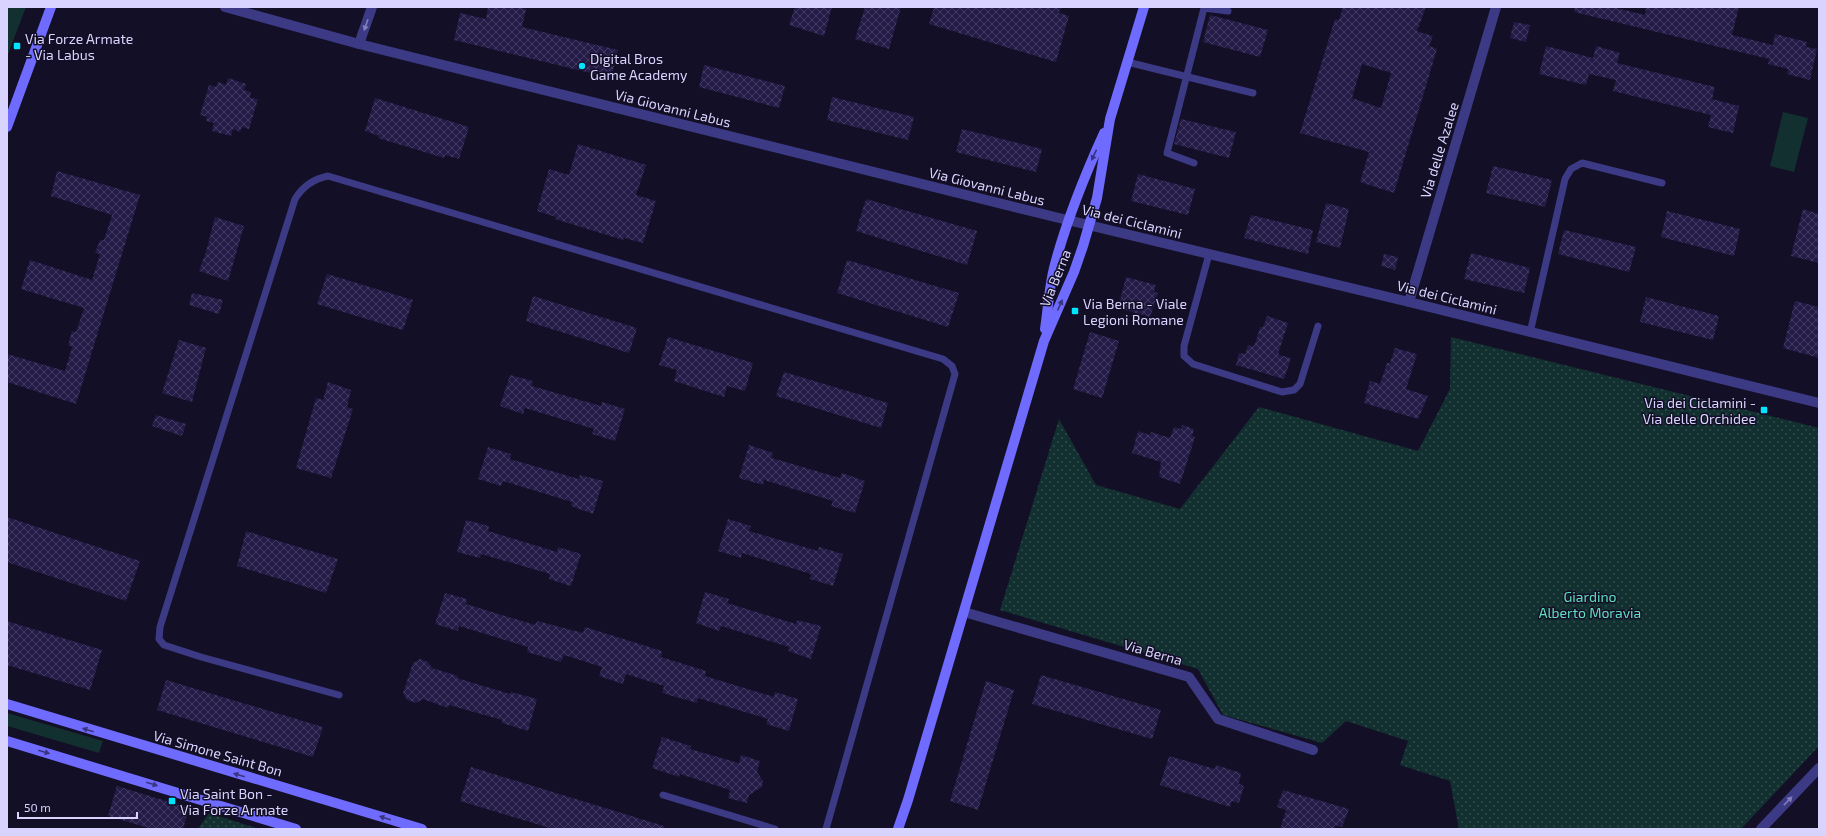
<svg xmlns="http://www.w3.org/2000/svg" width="1826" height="836" viewBox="0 0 1826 836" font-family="'Exo 2',sans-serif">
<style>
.grass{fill:#12302f}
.park{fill:url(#park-dots)}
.building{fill:url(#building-cross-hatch);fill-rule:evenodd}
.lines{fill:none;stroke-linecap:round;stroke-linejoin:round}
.lane{stroke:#3d3a85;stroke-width:7}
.street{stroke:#3d3a85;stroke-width:10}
.secondary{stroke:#6f6bff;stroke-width:10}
.oneway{fill:#837fbc}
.oneway2{fill:#38347d}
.poi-dot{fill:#00e5ff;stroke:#130f26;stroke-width:1.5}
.labels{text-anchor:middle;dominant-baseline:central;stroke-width:3;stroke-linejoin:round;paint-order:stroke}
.poi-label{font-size:14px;fill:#d9d4ff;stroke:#130f26;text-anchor:start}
.street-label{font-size:14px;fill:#d9d4ff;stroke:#130f26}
.park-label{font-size:14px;fill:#5fe0c0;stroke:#130f26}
</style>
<defs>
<pattern id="park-dots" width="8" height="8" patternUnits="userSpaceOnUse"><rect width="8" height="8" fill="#12302f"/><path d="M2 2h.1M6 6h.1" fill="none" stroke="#344d4e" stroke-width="1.8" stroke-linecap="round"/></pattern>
<pattern id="building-cross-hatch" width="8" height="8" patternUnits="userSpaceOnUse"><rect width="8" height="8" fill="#241b47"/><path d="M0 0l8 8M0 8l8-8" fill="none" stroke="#433b63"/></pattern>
</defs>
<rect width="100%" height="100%" fill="#130f26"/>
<g class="grass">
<path d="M7 7H26L7 57Z"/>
<path d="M1783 112 1808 118 1794 172 1770 166Z"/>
<path d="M7 713 103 741 99 753 7 726Z"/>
</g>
<g class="park">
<path d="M1451 337 1819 428V746L1741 829H1459L1450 781 1400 765 1408 741 1346 721 1322 743 1223 715 1198 669 1000 610 1059 419 1096 485 1180 509 1259 407 1418 451 1450 389Z"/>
<path d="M209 813 256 828 198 829Z"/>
</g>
<g class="building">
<path d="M488 7H517L526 9 522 27 618 50 611 78 454 40 460 13 486 19Z"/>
<path d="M795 7H832L824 36 789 25Z"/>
<path d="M865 7H901L889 49 855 39Z"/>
<path d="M934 7H1061L1059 13 1069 16 1056 62 929 24Z"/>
<path d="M1343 7H1426L1417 31 1433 36 1429 46 1437 49 1394 193 1360 182 1369 152 1300 133 1335 19 1339 20ZM1362 64 1391 73 1381 108 1352 98Z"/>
<path d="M1575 7H1612L1645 15 1646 7H1739L1732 35 1773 45 1775 34 1807 42 1806 47 1817 49 1810 80 1787 74 1788 69 1768 64 1769 59 1574 12Z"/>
<path d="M1210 15 1268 30 1260 57 1203 42Z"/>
<path d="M1514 22 1530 25 1526 42 1510 38Z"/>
<path d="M1546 46 1593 58 1596 46 1620 53 1617 63 1715 87 1712 99 1739 106 1733 133 1708 127 1711 115 1613 91 1616 80 1589 74 1586 85 1539 74Z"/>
<path d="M704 65 785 86 779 108 699 87Z"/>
<path d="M228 78 246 84 244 90 251 92 250 98 258 99 249 129 242 127 240 132 233 129 231 136 212 131 214 123 206 121 207 117 200 115 209 85 216 87 218 82 226 85Z"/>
<path d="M832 97 914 117 908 140 827 120Z"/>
<path d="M375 98 469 127 459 159 445 155 444 158 378 138 379 136 365 131Z"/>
<path d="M1181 119 1236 132 1229 158 1174 144Z"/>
<path d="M962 129 1042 149 1036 172 956 152Z"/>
<path d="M578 144 646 165 636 195 656 201 643 243 624 238 623 240 555 219 556 217 537 211 549 169 569 175Z"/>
<path d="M1493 166 1552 180 1545 207 1486 193Z"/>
<path d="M57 171 140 195 76 404 7 382V354L65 371 72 347 68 345 72 331 76 332 84 308 21 289 30 260 92 280 100 254 95 253 100 240H104L112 215 51 196Z"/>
<path d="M1138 174 1195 189 1188 215 1131 201Z"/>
<path d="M866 199 977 231 967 265 856 231Z"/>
<path d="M1326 203 1349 209 1340 248 1316 242Z"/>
<path d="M1803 209 1819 214V263L1791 256Z"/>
<path d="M1667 211 1740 229 1734 256 1661 237Z"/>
<path d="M1251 215 1313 230 1308 254 1244 238Z"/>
<path d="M215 217 244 226 228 281 199 271 206 252Z"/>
<path d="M1564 230 1636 247 1629 272 1558 254Z"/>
<path d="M1471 253 1530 268 1524 293 1464 279Z"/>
<path d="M1384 254 1398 257 1395 270 1381 266Z"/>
<path d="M847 260 959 293 948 327 837 293Z"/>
<path d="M327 274 413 300 403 330 317 304Z"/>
<path d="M1126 277 1156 285 1154 292 1158 293 1150 317 1118 308Z"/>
<path d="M192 293 223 300 219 314 189 305Z"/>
<path d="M533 296 637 328 629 353 526 321Z"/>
<path d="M1646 297 1719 316 1713 340 1640 322Z"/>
<path d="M1795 301 1819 307V358L1783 348Z"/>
<path d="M1267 316 1288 323 1279 351V355L1291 358 1284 379 1236 365 1239 353 1245 354 1248 345 1252 347 1255 344 1260 327H1263Z"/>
<path d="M1090 332 1119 341 1102 398 1073 389Z"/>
<path d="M668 337 753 363 745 391 727 386 724 397 674 381 677 370 659 365Z"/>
<path d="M179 340 206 348 192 402 162 393Z"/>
<path d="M1395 348 1417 354 1406 389 1428 396 1418 419 1364 403 1370 381 1380 384 1387 363H1390Z"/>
<path d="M784 372 888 403 881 428 776 396Z"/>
<path d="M510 375 533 381 532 386 601 406 602 402 625 409 615 441 592 434 594 429 525 408 523 414 500 406Z"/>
<path d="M328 382 351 390 347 407 353 409 331 478 296 468 316 398 323 400Z"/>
<path d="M156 415 186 424 182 436 152 426Z"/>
<path d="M1182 425 1194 429 1192 436 1195 437 1180 484 1159 477 1161 462 1132 453 1138 431 1150 435 1151 432 1170 438 1174 427 1181 429Z"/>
<path d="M749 445 773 453 772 458 840 478 842 473 865 481 855 513 831 506 833 501 764 480 763 485 739 478Z"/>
<path d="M488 447 511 454 510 459 579 479 580 475 603 481 593 514 571 506 572 502 503 481 501 486 478 479Z"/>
<path d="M7 517 140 561 126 601 7 562Z"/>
<path d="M728 519 751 526 749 531 818 551 819 547 843 554 833 586 810 579 811 574 742 553 741 558 718 551Z"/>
<path d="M466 520 489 526 488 531 557 552 558 547 581 554 571 586 549 579 550 574 481 554 480 558 457 552Z"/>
<path d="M246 531 338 559 326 593 237 566Z"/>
<path d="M705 592 729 599 727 603 796 624 797 620 821 626 811 659 788 651 789 647 721 626 719 631 696 623Z"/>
<path d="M445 593 467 599 466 604 535 625 537 621 583 633 585 627 662 651 661 657 706 671 705 676 774 697 775 692 798 699 789 731 766 724 768 719 698 698 697 703 662 693 664 686 626 674 623 684 599 676 602 667 564 655 561 662 527 652 528 647 459 626 458 631 435 624Z"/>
<path d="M7 621 102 650 90 690 7 665Z"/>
<path d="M420 659 428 662 432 668 458 676 457 678 510 694 511 692 537 699 528 731 502 723V720L449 705 448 708 423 699 416 703 407 700 403 693 413 663Z"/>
<path d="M1041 675 1161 710 1152 739 1032 704Z"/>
<path d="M166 680 323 727 313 757 157 710Z"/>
<path d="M986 681 1014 690 978 810 950 801Z"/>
<path d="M662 737 691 746 690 749 739 763 741 755 760 761 757 772 763 781 762 787 749 795 747 803 728 798 730 790 680 774 679 777 652 768Z"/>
<path d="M1169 756 1215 769 1216 765 1241 773 1239 784 1244 786 1239 803 1232 801 1230 807 1160 785Z"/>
<path d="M471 767 664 826V829H553L460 801Z"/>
<path d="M117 786 189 808 183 829H152L108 816Z"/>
<path d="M1283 790 1349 809 1342 827 1335 825 1334 829H1280L1286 810 1277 807Z"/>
</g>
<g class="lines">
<g class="lane">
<path d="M1127 62 1253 93"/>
<path d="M1194 163 1167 153 1204 8 1228 11"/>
<path d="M1209 254 1184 346V356L1193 364 1282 392 1294 390 1300 384 1318 326"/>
<path d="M1530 333 1565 179 1571 169 1582 163 1662 183"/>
<path d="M339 695 201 657 164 645 159 639 160 627 295 199C303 186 313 179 328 176L943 359 952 366 955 374 826 829"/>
<path d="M663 795 775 829"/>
</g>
<g class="street">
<path d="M225 7 359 44 1055 217 1409 302 1819 403"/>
<path d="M359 44 372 7"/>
<path d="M1409 302 1496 7"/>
<path d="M964 612 1189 677 1218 719 1313 750"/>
<path d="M1761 829 1819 768"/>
</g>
<g class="secondary">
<path d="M7 127 51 7"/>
<path d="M1045 329C1048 309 1049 288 1054 268 1066 221 1084 177 1104 133"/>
<path d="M7 704 422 829"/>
<path d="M7 741 296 829"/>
<path d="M898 829 908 800 1044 341 1074 272 1083 246 1097 198 1110 119 1144 7"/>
</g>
</g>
<defs><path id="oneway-solid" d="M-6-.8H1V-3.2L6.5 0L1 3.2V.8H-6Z"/></defs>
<g class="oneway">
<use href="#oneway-solid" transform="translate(366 25) rotate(109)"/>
<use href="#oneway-solid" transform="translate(1788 801) rotate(-46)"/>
</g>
<g class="oneway2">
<use href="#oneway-solid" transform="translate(1094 155) rotate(115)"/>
<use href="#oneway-solid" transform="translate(1060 305) rotate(-66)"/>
<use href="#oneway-solid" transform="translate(88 730) rotate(-163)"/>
<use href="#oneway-solid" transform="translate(44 752) rotate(16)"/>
<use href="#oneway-solid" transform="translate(239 775) rotate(-164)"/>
<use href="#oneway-solid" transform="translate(152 784) rotate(17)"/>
<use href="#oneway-solid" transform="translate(385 818) rotate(-163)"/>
</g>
<g class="poi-dot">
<rect x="13" y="42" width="8" height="8" rx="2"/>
<circle cx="582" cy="66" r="4"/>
<rect x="1071" y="307" width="8" height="8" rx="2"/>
<rect x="1760" y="406" width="8" height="8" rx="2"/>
<rect x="168" y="797" width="8" height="8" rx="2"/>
</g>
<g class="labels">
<g class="poi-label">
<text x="25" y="38">Via Forze Armate<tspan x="25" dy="16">- Via Labus</tspan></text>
<text x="590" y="58">Digital Bros<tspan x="590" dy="16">Game Academy</tspan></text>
<text x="1083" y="303">Via Berna - Viale<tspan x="1083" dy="16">Legioni Romane</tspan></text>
<text x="1756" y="402" text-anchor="end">Via dei Ciclamini -<tspan x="1756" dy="16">Via delle Orchidee</tspan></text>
<text x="180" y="793">Via Saint Bon -<tspan x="180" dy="16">Via Forze Armate</tspan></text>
</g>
<g class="street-label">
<text transform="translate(673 108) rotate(14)">Via Giovanni Labus</text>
<text transform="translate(1439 150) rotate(-73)">Via delle Azalee</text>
<text transform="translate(987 186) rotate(14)">Via Giovanni Labus</text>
<text transform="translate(1132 221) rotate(14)">Via dei Ciclamini</text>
<text transform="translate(1055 278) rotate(-68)">Via Berna</text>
<text transform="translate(1447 297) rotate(14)">Via dei Ciclamini</text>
<text transform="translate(1153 652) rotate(16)">Via Berna</text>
<text transform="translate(218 753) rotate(16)">Via Simone Saint Bon</text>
</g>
<g class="park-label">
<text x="1590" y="596">Giardino<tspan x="1590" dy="16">Alberto Moravia</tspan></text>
</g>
</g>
<rect width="1826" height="836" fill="none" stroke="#d9d4ff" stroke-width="16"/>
<path d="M18 812v6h119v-6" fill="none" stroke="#d9d4ff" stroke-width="2"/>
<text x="24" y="812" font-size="12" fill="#d9d4ff" stroke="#130f26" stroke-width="3" paint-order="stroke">50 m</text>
</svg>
